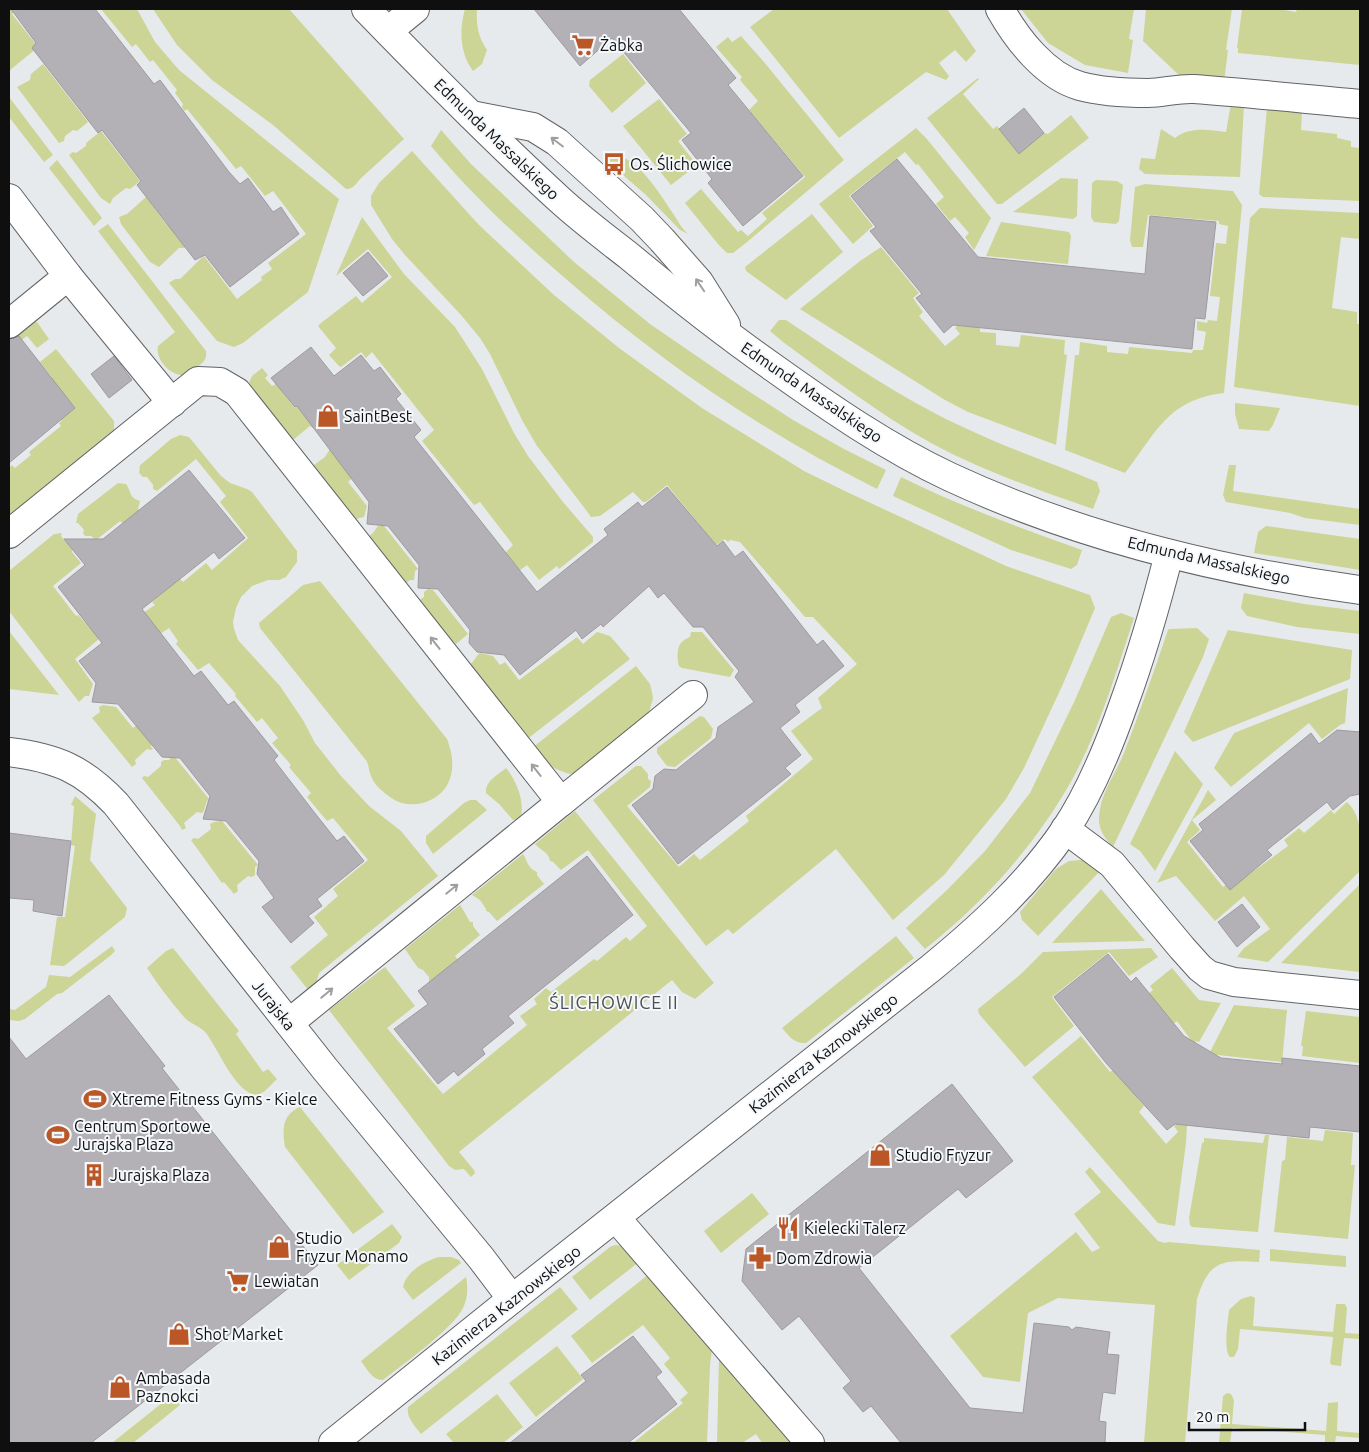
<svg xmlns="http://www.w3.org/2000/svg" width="1369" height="1452" viewBox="0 0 1369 1452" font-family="Ubuntu,sans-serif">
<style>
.green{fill:#ccd496}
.building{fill:#b3b1b5;stroke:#9d9b9f}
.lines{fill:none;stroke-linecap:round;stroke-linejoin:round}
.minor-casing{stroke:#616366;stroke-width:30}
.minor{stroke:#fff;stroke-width:28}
.oneway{stroke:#9f9f9f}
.labels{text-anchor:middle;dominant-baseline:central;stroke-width:4;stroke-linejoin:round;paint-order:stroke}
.poi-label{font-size:16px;fill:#0f0f10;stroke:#f5f8fb;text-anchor:start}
.street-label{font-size:16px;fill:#0f0f10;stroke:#f5f8fb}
.neighbourhood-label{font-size:18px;letter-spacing:1px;fill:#4c4e51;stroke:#f5f8fb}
</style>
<rect width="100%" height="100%" fill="#e7eaed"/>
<g class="green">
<path d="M9 9H18L12 14 38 47 9 71Z"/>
<path d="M101 9H137L155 42 179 70 339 199 308 292 243 343 234 347 217 341 169 283 175 279H180C189 271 195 263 204 256L237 299 262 280 261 277 272 269 268 263 306 234 273 191 265 196 241 166 236 169 187 109 184 111 182 107 183 104 175 93 177 90 153 60 150 62 136 44 132 47Z"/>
<path d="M153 9H289L404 139 360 179C356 184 353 189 346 189L273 125 212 80 177 45Z"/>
<path d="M465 9H477C476 24 478 37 487 50L482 64 473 71C460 53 459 30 465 9Z"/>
<path d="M774 9H947L976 51 966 62 955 50 939 63 949 76 946 80 926 72 839 138 750 27Z"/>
<path d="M1021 9H1134L1129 39 1133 40 1128 73 1085 65 1048 43Z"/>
<path d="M1146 9H1232L1226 50H1228L1224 82 1182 78 1143 41Z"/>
<path d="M1242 9H1278L1296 12 1297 9H1360V65L1238 53V48H1237Z"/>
<path d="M741 36 764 62 844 160 747 242 733 253H727L718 244 685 203 701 189 738 232 741 230 748 236 767 219 762 213 805 177 749 110 758 101 740 80 742 77 716 47 728 37 732 42Z"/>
<path d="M623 54 646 83 612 113 589 86 590 80Z"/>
<path d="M43 64 88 122 77 131 73 130 65 136 64 141 59 143 17 87 30 80 31 74Z"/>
<path d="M978 78 979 79 963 94 993 129 997 126 1019 153 1044 133 1048 134 1071 115 1089 138 1002 204H997L927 118Z"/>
<path d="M9 97 53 155 44 162 9 117Z"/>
<path d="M659 99 687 134 678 141 697 165 671 185 623 126Z"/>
<path d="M1232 104 1244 105 1240 177 1145 174 1139 169 1141 158 1155 159 1161 129 1175 138C1190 126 1209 130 1226 132L1230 109Z"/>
<path d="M1267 108 1302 112 1301 130 1337 134V138L1351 141V147L1360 148V201L1263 197 1259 194Z"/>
<path d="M916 128 926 138 991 218 974 250 965 237 969 233 955 217 950 221 936 204 944 197 918 164 916 165 905 152 849 196 873 226 853 244 819 204Z"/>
<path d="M441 130 471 164 574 262 650 324 733 381 793 420 844 449 886 470 877 489C764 433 661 362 566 279 518 238 472 195 431 146Z"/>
<path d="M101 131 140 181 130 189 126 188 113 198 110 204 101 198 69 155 73 152 76 153 86 146V143Z"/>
<path d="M412 151 479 225 554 295 619 348 702 408 804 471 847 492 1006 566 1090 595 1095 608 1063 684 1024 768 1006 799 944 875 893 920 836 849 733 934 728 929 706 946 593 800 636 766H641L648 774V779L651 781 650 787 627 806 679 867 694 854 700 860 749 821 746 816 813 759 791 731 822 708 818 698 857 664 813 617H805L740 542 730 540 728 542 725 539 716 545 667 485 646 502H643L633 492 600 516 591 517 586 510 537 446 522 420 490 354 480 338 461 315 405 255 392 239 371 205V196L379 183Z"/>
<path d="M608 153C637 155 658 191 672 212 677 219 681 228 688 234L680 230 646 195 608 162 605 158Z"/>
<path d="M57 160 102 218 94 226 49 168Z"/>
<path d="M1061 178 1078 179 1077 216 1073 219 1013 212Z"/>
<path d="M1096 180 1117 181 1123 185 1119 221 1116 224 1094 222 1091 217 1092 183Z"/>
<path d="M1145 184 1233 191 1242 205 1224 393C1167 400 1157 432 1125 473L1065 450 1075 355H1079L1080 342 1107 346V352L1128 354 1129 347 1192 353 1193 350H1203L1206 332 1197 330V321L1207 323 1208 320 1217 321 1220 297 1210 296 1216 243 1226 244 1228 226 1219 224V221L1148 215 1143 247H1132L1130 240 1135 187Z"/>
<path d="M146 197 167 225 180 216 196 238 184 248H179L159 267 150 262 121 224 119 217 127 214Z"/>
<path d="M1260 208 1360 213V239L1341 237 1332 308 1357 312V324H1360V406L1234 387 1250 218Z"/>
<path d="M812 214 843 252 786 300 746 271 745 267Z"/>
<path d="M362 217 404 274 455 327 482 369 514 433 528 456 563 502 593 537V542L559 569 557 566 539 580 527 565 519 571 505 553 513 545 480 502 474 505 422 441 434 430 372 352 366 358 361 352 341 367 339 366 329 355 336 348 318 326 321 323 356 296 362 303 392 277 368 249 336 276Z"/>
<path d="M1001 222 1069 232 1071 236 1068 264 986 256Z"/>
<path d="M108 224 206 351C207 359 204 362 197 367 193 370 189 375 184 375 170 376 155 359 158 346L175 332 98 231Z"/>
<path d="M881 247 919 293 913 298 923 312 919 316 945 346 960 334 955 328 964 320 980 322V332L996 333V345L1019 347 1021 335 1065 340 1064 354 1067 355 1056 445 968 412 945 400 800 309 860 261Z"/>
<path d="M779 320H786C843 358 900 398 963 427 1006 448 1053 463 1097 482L1100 491 1093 509C1038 490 983 471 931 443 879 414 831 377 783 342L770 331Z"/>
<path d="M37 322 49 339 37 348 27 336 9 349V336L26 323Z"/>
<path d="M56 349 114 421V432L9 519V468L12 465 15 468 31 455 29 452 61 426 59 423 62 421 58 416 44 384 52 377 40 362Z"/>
<path d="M262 368 268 375 265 378 272 386 276 384 295 408 304 402 320 422 313 428 310 426 293 440 248 385 252 376Z"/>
<path d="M1235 403 1280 408 1273 425 1269 431 1239 429 1235 414Z"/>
<path d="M180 435 189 437 221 476 230 483 247 489 252 492 297 551V562L286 577 279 580H268L252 586 241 597 236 608 233 622 234 629 238 640 280 686 303 720 315 743 341 776 369 806 401 831 438 876 319 973 315 987 309 991 290 967 328 935 314 917 338 896 333 889 368 860 333 818 327 821 307 797 311 793 289 767 291 765 272 743 278 738 262 718 257 722 235 696 236 694 209 663 198 670 176 644 178 641 169 628 160 634 140 615 155 605 152 602 179 578 183 582 206 563 212 570 248 538 220 502 226 496 196 459 157 491 153 489V485L147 477H143L139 473 140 465 144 462 171 439Z"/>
<path d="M330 449 364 468 348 482 367 506 364 517 359 518 354 521 309 464 314 465 325 457Z"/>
<path d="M1229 465H1236L1233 491 1360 509V525L1305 518 1290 513 1226 502 1223 495Z"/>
<path d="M901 477C959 506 1021 528 1082 550L1077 565 1071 569 1011 550 893 496Z"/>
<path d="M118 483 126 484C132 492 128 497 140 501L138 509 140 511 124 524 120 521 96 540 91 536H85L83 533 84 530 78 523H76L78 514Z"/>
<path d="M378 526H384L418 569 415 571 414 580H410L404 585 367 538 373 533Z"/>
<path d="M1266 526 1360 539V570L1254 553 1258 532Z"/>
<path d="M62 533 61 536 67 543 73 546 72 552 81 563 53 586 76 616 78 615 90 628 97 623 105 634 75 659 93 684 89 696H85L79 702 9 611V571L54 534Z"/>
<path d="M320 581 447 739C452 752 455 768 449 781 441 802 411 811 393 799 384 793 373 785 370 773 368 768 369 763 365 759L260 628 259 623 303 585Z"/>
<path d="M428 589 433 590 468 634 456 644 454 642 450 644 418 601 424 597V592Z"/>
<path d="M1244 593 1304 604 1360 611V634L1297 627 1247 616 1241 608Z"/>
<path d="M1121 613 1134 618C1116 672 1100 728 1073 778 1036 845 984 902 925 949L906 928 947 890 985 851 1030 793 1075 700 1111 617Z"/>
<path d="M1197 628 1209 639 1203 657 1113 847C1105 839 1098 829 1099 817 1100 794 1116 773 1124 753 1140 712 1154 671 1168 630L1169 629Z"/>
<path d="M1228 630 1352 650 1350 679 1193 742 1184 732Z"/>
<path d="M9 631 59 695 9 689Z"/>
<path d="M597 632 610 636 630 659 526 740 469 665C474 662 475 657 480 653L493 656 500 665 505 662 519 680 577 637 583 644Z"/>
<path d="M691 632H702L734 670 730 677 682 668 679 666C677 659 676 646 683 641 685 639 688 638 690 637Z"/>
<path d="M636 666 650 684 652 692 653 699 647 718 588 766 571 774 566 773 556 769 546 763 532 748Z"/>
<path d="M1348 688 1345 723 1340 725 1322 739 1309 723 1231 787 1214 768 1234 733Z"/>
<path d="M103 705 116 707 133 728 138 724 153 741 151 747 153 749 151 750 147 749 135 760 136 764 132 767 92 718 100 712 99 707Z"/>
<path d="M700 716 704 717 713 729 711 738 675 767 667 766 657 753V748Z"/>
<path d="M1175 751 1203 784 1155 871 1140 851 1130 844Z"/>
<path d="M173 755 209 799C204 803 206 810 202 813L197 812 184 823 186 828 182 830 180 826 142 778 144 776 148 777 161 766V762L164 760H169Z"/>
<path d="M506 768C516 780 526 803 520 819L513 820 499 804 486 793C485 781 498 775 506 768Z"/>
<path d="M1208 790 1216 800 1192 820 1200 830 1187 842 1223 887 1236 877 1240 881 1288 846 1284 840 1299 828 1304 833 1331 810 1334 814 1347 802C1365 818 1360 849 1360 871L1268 962 1237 957 1244 948 1270 929 1244 896 1215 921 1176 876 1157 883Z"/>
<path d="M75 796 96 814 90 860 127 908 125 917 68 963 64 966 50 965 57 917H65L75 846 71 845 74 806 71 805Z"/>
<path d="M476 800 487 810 433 854 426 843V836L464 803 470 800Z"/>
<path d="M575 811 714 983 695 999 682 992 672 980 459 1152 474 1170 475 1173 471 1177 464 1169 455 1170 449 1166 329 1010 385 967 415 1006 387 1028 443 1094 527 1025 520 1016 537 1004 534 999 546 988 551 992 594 959 597 961 626 937 630 941 647 926 588 850 561 870 553 862 550 861C549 852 540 850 535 844Z"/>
<path d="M222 821 258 865 255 867V875L252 877 248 876 237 885 238 891 234 894 224 882 222 883 191 840 194 838 198 839 211 829 210 824 214 822Z"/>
<path d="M523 854C527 860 528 869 537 872V875L544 884 497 921 489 912 486 911V909L480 900 472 895Z"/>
<path d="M1081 860 1087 862 1099 872 1038 936 1022 920 1020 912 1056 869 1069 861Z"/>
<path d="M1360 884V972L1281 963Z"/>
<path d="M1101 889 1145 941 1052 943Z"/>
<path d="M460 905C464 910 466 916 470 922H473V926L480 935 455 956 469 974 439 994 429 982V977L423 970 418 968 405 949Z"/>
<path d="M896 936 914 958 806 1043C794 1044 789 1036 782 1028Z"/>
<path d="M112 946 115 951 110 956 62 993 57 994 25 1019 19 1021 9 1020V1009L15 1010 46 987 49 975 70 977Z"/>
<path d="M173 948 239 1031 236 1034 263 1072 268 1069 277 1079C270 1085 262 1098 252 1094 233 1087 218 1049 206 1033 200 1026 190 1024 184 1017 171 1002 158 985 147 968L166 951Z"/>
<path d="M1151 948 1158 957 1129 976 1109 952 1052 997 1074 1026 1025 1067 979 1014 978 1009 1021 974 1043 952Z"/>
<path d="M1172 968 1199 1000 1221 1003 1199 1042 1196 1041 1194 1044 1177 1021 1170 1026 1146 996 1153 990 1150 986Z"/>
<path d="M1234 1005 1287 1010 1282 1062 1209 1054Z"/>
<path d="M1306 1011 1360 1017V1063L1302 1056 1303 1046H1301Z"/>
<path d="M1081 1036 1110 1072 1120 1066 1139 1089 1134 1094 1144 1106 1139 1112 1166 1144 1178 1132 1174 1126 1180 1122 1187 1124 1186 1143 1175 1226 1158 1223 1032 1077Z"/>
<path d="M300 1107 384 1212 353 1234 285 1147C282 1129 282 1115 300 1107Z"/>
<path d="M1325 1130 1353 1133 1351 1165H1355L1348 1239 1274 1232 1282 1161 1285 1160 1287 1137 1323 1141Z"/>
<path d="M1265 1135H1269L1258 1232 1192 1227 1190 1225 1189 1218 1202 1143 1204 1142V1138L1263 1143Z"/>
<path d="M1085 1162 1158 1241 1165 1243 1168 1242 1260 1250 1259 1262C1222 1260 1209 1260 1197 1299L1185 1443H1144L1155 1305 1058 1298 1028 1313 1020 1382 983 1377 950 1336 1076 1232 1092 1252 1100 1248 1074 1214 1101 1192 1085 1172 1090 1167Z"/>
<path d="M752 1193 769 1214 721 1253 704 1231Z"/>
<path d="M392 1224 402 1237 399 1243 349 1280 337 1265Z"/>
<path d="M615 1245C626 1245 632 1255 639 1262L590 1300 572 1277 610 1247Z"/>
<path d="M1270 1249 1346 1256V1267L1270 1261Z"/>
<path d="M439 1257H451L459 1260 461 1263 413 1300 403 1287C406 1272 424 1261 439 1257Z"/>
<path d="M649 1274 712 1349 710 1365 707 1443H633L683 1403 680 1400 688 1393 664 1364 670 1358 643 1325 592 1363 571 1336Z"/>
<path d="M466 1277C468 1288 468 1298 463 1308 453 1329 403 1364 383 1380 372 1380 367 1369 361 1361Z"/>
<path d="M560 1287 578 1309 421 1434C415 1426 406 1418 408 1407Z"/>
<path d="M1251 1296 1255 1298 1253 1326 1333 1332 1336 1304H1345L1347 1308 1345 1333 1360 1334V1339L1344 1338 1341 1366 1332 1365 1330 1363 1333 1337 1240 1329 1238 1349 1234 1357H1230C1223 1350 1228 1321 1229 1310L1241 1299Z"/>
<path d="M557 1346 583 1379 536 1417 509 1383Z"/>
<path d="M719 1357 756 1402 794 1443H762L756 1434 742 1443H717Z"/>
<path d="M1227 1393 1231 1394 1234 1400 1232 1424 1326 1431 1328 1403 1338 1402 1337 1431 1360 1433V1438L1336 1436 1335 1443H1325V1435L1232 1428 1230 1443H1219L1223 1396Z"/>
<path d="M497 1394 523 1427 503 1443H454L446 1434Z"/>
<path d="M172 1395 180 1405 133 1443H112Z"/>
</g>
<g class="building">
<path d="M11 9H95L154 84 160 80 229 172 240 184 248 178 273 212 281 207 299 234 230 287 205 255 195 260 137 185 141 181 102 130 98 133 32 48 36 43Z"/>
<path d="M534 9H679L736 78 728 85 803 176 743 226 708 183 712 179 682 140 691 133 612 38 580 66Z"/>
<path d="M1024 108 1044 133 1019 154 999 129Z"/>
<path d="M897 159 978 257 1145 274 1150 216 1216 222 1205 319 1195 318 1192 349 953 325 944 333 916 298 922 294 870 231 876 227 851 196Z"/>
<path d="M368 252 388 276 363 296 343 273Z"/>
<path d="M19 336 75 408 9 463V339Z"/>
<path d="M311 347 334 376 361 355 374 371 380 367 401 394 396 399 421 430 414 437 537 592 608 535 604 529 638 502 642 507 667 487 717 546 723 541 735 557 743 551 817 645 823 640 844 666 795 705 800 712 780 728 801 755 785 768 791 774 678 864 632 805 653 789 655 776 664 769 676 770 716 738 718 727 754 702 735 677 739 671 703 627H693L664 593 658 598 649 586 603 627 601 624 582 639 576 630 520 675 504 655 477 652 469 643 470 630 438 589 418 588 419 565 388 526 367 524 369 502 297 406 295 407 271 378Z"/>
<path d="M114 356 132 380 109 398 91 374Z"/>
<path d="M189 470 245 538 219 559 214 552 142 609 194 676 201 671 228 705 234 701 278 756 274 760 314 812 337 841 344 836 364 861 317 899 322 906 308 916 314 923 291 943 262 907 274 898 257 874 259 861 226 821 203 819 210 796 180 758 162 757 118 704 92 702 96 683 79 661 102 643 58 587 85 565 64 539H103Z"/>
<path d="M1337 730 1360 732V794L1350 796 1333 810 1327 802 1267 850 1272 855 1230 890 1190 841 1203 830 1199 824 1311 733 1319 744Z"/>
<path d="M9 833 71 841 62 916 33 911 34 900 9 898Z"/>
<path d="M587 856 633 915 508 1016 514 1023 482 1049 485 1054 458 1076 454 1071 438 1084 394 1029 428 1004 418 991Z"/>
<path d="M1242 904 1260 927 1237 947 1218 922Z"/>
<path d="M1108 954 1131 982 1136 977 1184 1036 1221 1058 1282 1064V1058L1360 1066V1132L1310 1127 1309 1138 1175 1124 1167 1130 1106 1063 1054 997Z"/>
<path d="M109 995 165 1066 162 1068 318 1265 91 1443H9V1037L26 1059Z"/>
<path d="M952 1084 1013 1161 966 1198 958 1189 859 1268 970 1408 1023 1413 1034 1323 1069 1327 1072 1330 1076 1327 1110 1332 1107 1354 1119 1355 1115 1394 1103 1392 1099 1421 1106 1422 1105 1443H901L871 1406 863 1412 843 1388 851 1381 799 1316 782 1330 742 1281 746 1249Z"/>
<path d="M633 1336 662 1372 656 1377 677 1404 628 1443H510L586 1381 581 1375Z"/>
</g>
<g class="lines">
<defs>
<g id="minor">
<path d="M366 9C429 74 493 139 560 200 582 220 606 238 629 256 676 295 724 333 774 368 830 408 888 448 950 477 1079 537 1220 571 1360 590"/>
<path d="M1000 9C1017 39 1045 76 1080 86 1102 92 1126 93 1148 93 1163 93 1179 88 1194 89 1249 93 1305 99 1360 104"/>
<path d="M388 31 415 9"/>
<path d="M471 115 533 127 557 142 642 219 662 240 699 282 726 325"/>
<path d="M9 198 68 276 172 403"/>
<path d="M9 324 68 276"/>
<path d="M9 534 198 381 220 382 237 392 561 802 289 1023"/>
<path d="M9 752C57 758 83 769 116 804L325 1069 481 1258 512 1299"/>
<path d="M561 802 693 695"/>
<path d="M1065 829 1112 864 1182 948 1200 968 1209 975 1234 982 1360 995"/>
<path d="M616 1218 810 1443"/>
<path d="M333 1443 512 1299 931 968C981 927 1029 883 1065 830 1091 791 1109 746 1124 703 1142 654 1156 605 1169 554"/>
</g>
</defs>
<use href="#minor" class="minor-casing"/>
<use href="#minor" class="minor"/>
</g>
<defs><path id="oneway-shaft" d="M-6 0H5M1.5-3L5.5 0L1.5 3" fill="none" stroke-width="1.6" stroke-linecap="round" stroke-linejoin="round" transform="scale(1.25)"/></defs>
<g class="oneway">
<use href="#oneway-shaft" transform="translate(557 142) rotate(-143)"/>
<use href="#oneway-shaft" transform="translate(700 285) rotate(-124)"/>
<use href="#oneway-shaft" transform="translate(435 643) rotate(-128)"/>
<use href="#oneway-shaft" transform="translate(536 770) rotate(-128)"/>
<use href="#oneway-shaft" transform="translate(452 889) rotate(-39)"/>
<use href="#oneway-shaft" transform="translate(327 993) rotate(-40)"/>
</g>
<defs>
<symbol id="supermarket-bare" viewBox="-9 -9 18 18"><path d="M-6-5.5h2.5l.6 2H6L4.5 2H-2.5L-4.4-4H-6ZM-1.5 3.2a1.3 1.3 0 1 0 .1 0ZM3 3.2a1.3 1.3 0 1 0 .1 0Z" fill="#bb5626" stroke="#f5f8fb" stroke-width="2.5" paint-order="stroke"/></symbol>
<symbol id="bus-bare" viewBox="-9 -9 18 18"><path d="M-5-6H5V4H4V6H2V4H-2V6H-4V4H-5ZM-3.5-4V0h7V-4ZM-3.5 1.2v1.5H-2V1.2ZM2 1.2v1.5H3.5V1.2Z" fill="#bb5626" stroke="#f5f8fb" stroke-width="2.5" paint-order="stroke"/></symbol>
<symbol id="shop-bare" viewBox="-9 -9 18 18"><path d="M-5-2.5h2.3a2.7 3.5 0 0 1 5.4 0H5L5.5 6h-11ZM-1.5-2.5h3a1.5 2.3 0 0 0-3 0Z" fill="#bb5626" stroke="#f5f8fb" stroke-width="2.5" paint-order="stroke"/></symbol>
<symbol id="stadium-bare" viewBox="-9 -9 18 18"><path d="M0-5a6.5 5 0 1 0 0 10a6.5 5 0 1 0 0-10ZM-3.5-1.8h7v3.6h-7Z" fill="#bb5626" stroke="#f5f8fb" stroke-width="2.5" paint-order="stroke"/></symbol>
<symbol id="building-bare" viewBox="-9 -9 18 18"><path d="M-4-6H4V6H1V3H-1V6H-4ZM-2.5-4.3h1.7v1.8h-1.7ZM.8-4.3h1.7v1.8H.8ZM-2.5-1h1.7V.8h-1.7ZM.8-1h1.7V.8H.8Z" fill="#bb5626" stroke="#f5f8fb" stroke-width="2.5" paint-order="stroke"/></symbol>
<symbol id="restaurant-bare" viewBox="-9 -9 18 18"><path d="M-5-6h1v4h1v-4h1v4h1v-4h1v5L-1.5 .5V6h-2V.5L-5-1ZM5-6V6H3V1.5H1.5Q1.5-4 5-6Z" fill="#bb5626" stroke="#f5f8fb" stroke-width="2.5" paint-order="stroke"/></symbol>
<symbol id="pharmacy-bare" viewBox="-9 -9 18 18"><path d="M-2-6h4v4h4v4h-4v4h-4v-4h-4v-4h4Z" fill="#bb5626" stroke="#f5f8fb" stroke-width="2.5" paint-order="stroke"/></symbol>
</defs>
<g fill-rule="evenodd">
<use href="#supermarket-bare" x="567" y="29" width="32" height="32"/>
<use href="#bus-bare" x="598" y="148" width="32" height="32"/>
<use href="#shop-bare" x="312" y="400" width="32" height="32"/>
<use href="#stadium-bare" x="79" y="1083" width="32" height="32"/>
<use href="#stadium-bare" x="42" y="1119" width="32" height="32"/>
<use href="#shop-bare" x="864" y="1139" width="32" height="32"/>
<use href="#building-bare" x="78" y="1159" width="32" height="32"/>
<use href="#restaurant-bare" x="772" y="1212" width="32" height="32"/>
<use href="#shop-bare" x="263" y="1231" width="32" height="32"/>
<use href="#pharmacy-bare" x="744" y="1242" width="32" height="32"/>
<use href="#supermarket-bare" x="222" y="1265" width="32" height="32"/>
<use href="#shop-bare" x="163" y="1318" width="32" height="32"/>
<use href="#shop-bare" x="104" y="1371" width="32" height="32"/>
</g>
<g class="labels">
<g class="poi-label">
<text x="600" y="45">Żabka</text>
<text x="630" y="164">Os. Ślichowice</text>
<text x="344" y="416">SaintBest</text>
<text x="112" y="1099">Xtreme Fitness Gyms - Kielce</text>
<text x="74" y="1126">Centrum Sportowe<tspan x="74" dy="18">Jurajska Plaza</tspan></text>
<text x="896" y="1155">Studio Fryzur</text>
<text x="110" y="1175">Jurajska Plaza</text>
<text x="804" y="1228">Kielecki Talerz</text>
<text x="296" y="1238">Studio<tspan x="296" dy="18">Fryzur Monamo</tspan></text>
<text x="776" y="1258">Dom Zdrowia</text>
<text x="254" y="1281">Lewiatan</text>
<text x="195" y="1334">Shot Market</text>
<text x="136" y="1378">Ambasada<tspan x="136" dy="18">Paznokci</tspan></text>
</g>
<g class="street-label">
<text transform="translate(497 139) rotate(44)">Edmunda Massalskiego</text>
<text transform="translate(812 392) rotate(34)">Edmunda Massalskiego</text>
<text transform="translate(1209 560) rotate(13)">Edmunda Massalskiego</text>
<text transform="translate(274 1005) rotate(52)">Jurajska</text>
<text transform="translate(823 1053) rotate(-38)">Kazimierza Kaznowskiego</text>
<text transform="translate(506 1305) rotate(-38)">Kazimierza Kaznowskiego</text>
</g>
<g class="neighbourhood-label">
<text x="614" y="1002">ŚLICHOWICE II</text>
</g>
</g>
<rect width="1369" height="1452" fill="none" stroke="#0f0f10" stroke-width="20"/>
<path d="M1189 1422v8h116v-8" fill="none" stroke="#0f0f10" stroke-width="2.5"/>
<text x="1196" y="1422" font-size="15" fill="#0f0f10" stroke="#f5f8fb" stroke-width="4" paint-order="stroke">20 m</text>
</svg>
